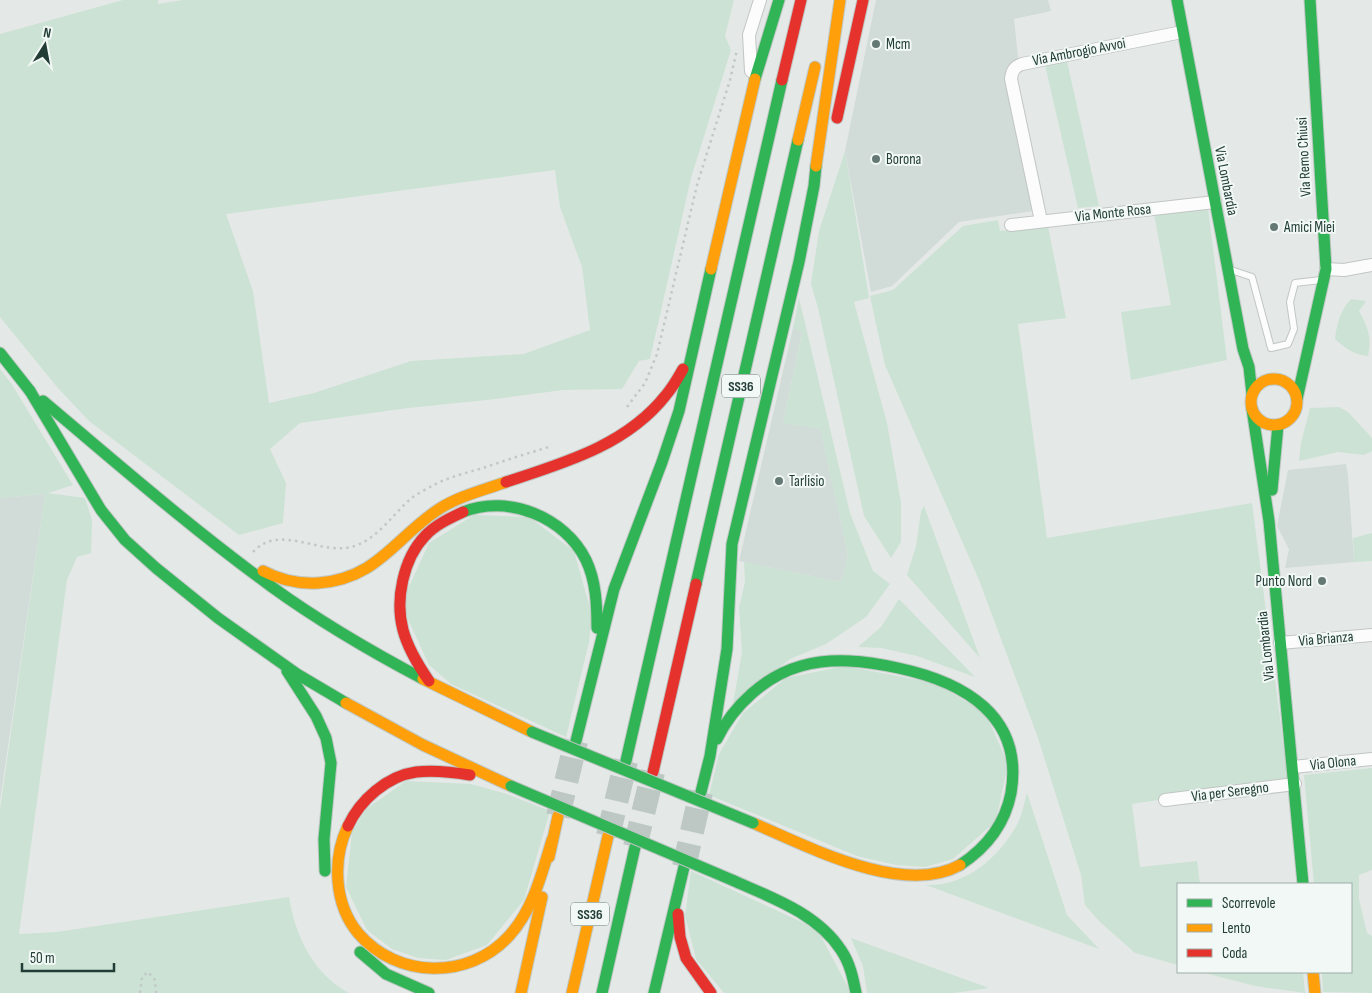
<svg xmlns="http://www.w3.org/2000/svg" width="1372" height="993" viewBox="0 0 1372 993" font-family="'Sofia Sans Condensed',sans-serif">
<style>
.built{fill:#d1dbd7}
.green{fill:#cce2d4;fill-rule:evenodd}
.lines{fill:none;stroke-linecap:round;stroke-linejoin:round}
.highway-tunnel{stroke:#bdc7c4;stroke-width:24;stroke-dasharray:24 12;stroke-linecap:butt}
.lane-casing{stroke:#c1c6c4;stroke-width:8}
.street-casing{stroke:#c1c6c4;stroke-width:14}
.fast-casing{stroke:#bfc7c4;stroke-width:13}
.slow-casing{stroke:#bfc7c4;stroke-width:13}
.jam-casing{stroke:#bfc7c4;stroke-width:13}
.path{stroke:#c1c9c6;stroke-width:2.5;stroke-dasharray:2.5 4;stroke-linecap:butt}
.lane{stroke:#fbfcfb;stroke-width:6}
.street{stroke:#fbfcfb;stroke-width:12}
.fast{stroke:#30b455;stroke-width:11}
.slow{stroke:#ff9f0a;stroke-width:11}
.jam{stroke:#e5322d;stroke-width:11}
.fast-bridge-casing{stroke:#bcc5c3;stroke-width:13;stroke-linecap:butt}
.fast-bridge{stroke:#30b455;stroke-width:11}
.poi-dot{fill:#657974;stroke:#f2f8f5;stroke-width:2}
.labels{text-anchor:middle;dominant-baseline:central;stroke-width:4;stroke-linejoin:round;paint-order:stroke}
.shield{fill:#f2f8f5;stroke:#60756f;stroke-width:1}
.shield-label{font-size:14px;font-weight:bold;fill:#213d36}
.poi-label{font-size:15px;fill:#213d36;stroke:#f2f8f5;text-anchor:start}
.street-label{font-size:15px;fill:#213d36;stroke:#f2f8f5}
</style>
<rect width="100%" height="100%" fill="#e4e9e7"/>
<g class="built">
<path d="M876 0H1048L1051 11 1014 19 1018 57 1005 78 1033 211 959 222 892 286 871 292 845 151Z"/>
<path d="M793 328 802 332 783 423 820 429 848 554 841 582 739 561Z"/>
<path d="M1346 464 1348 475 1354 562 1285 568 1289 549 1277 526 1288 470Z"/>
<path d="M45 494 0 801V498Z"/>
</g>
<g class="green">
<path d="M123 0H158V4L183 0H734L725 36 731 50 691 178 650 359 639 361 622 389 563 390 487 400 408 408 300 423 270 449 286 483 283 523 239 535 89 421 57 387 0 317V34ZM555 170 560 207 582 267 590 330 524 354 411 361 314 393 269 403 253 291 226 214Z"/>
<path d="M1067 61 1099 206 1078 208 1045 65Z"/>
<path d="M845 151 869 298 854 302 887 423 901 503V542L891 558 864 516 818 308 811 284 819 231Z"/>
<path d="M1208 208 1227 360 1131 380 1121 312 1171 305 1154 214Z"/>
<path d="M998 220 1000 231 1048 226 1066 318 1018 324 1047 538 1252 503 1288 780 1132 804 1140 867 1197 861 1200 884H1178V965L1135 953 1099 921 1085 905 1081 875 1038 738 979 580 885 365 870 296 893 290 963 226Z"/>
<path d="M799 298 850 513 873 571 890 584 866 617 826 644 790 659 733 704 742 652 739 608 745 582 744 562 841 582 848 554 820 429 783 423 802 333 793 328Z"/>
<path d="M1351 299 1366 301 1359 311C1368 328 1372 337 1368 356 1354 355 1345 348 1335 339 1337 323 1340 311 1351 299Z"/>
<path d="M0 369 11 383 73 485 48 493 85 498 92 520 91 553 77 557 67 580 19 934 57 932 289 897C295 935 313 974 349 993H0V809L45 494 0 498Z"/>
<path d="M1339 407 1348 412 1372 438V451L1364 455 1338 452 1299 461 1301 443 1310 408Z"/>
<path d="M924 506 980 658 907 575 916 546 921 511Z"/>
<path d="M474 515 529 517 574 551 592 615 589 642 566 737 451 684 429 665 406 615V593L429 543Z"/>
<path d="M1372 533V561L1354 562 1353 538Z"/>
<path d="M899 599 975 677 917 656 881 648 858 647 881 627Z"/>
<path d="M845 666 934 683 985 712 1008 764 996 821 953 859 925 867 896 865 857 856 709 795 719 754 743 713 786 678Z"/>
<path d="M1372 768V870L1359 875V899L1367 933 1372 936V993L1323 992 1322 972H1351V884H1314L1304 775Z"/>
<path d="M406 781 471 784 507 794 550 811 524 900 487 945 446 960 418 958 392 949 367 930 346 887 352 832 366 809Z"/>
<path d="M1027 793 1067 915 1099 949 926 885C965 887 1000 857 1018 823 1022 814 1024 803 1027 793Z"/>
<path d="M691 871 817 929 851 993H724L696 959 685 916Z"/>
<path d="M851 938 989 988 954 993H867L863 966Z"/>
<path d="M1201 972H1303L1305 993 1255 986Z"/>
</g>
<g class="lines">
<g class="highway-tunnel">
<path d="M558 816 576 741"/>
<path d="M608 836 626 761"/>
<path d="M635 847 653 772"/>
<path d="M684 867 701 792"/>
</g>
<defs>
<path id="lane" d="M1231 270 1252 277 1271 348 1288 344 1294 329 1290 302 1295 283 1321 280"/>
<g id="street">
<path d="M751 71 749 35 760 0"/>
<path d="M1041 221 1011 79C1012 71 1014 67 1022 64L1182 32"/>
<path d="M1011 225 1215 202"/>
<path d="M1326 269 1344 270 1372 265"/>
<path d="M1280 643 1372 635"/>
<path d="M1293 767 1372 759"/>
<path d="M1165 800 1295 784"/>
</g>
<g id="fast">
<path d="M1177 0 1243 349 1249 367 1252 394"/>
<path d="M755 79 779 0"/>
<path d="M0 353 30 391"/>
<path d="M30 391 101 510 125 540 156 568 218 618 297 674 346 703"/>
<path d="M1297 399 1326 269 1310 0"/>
<path d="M43 401C118 464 192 529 272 587 319 621 372 652 423 679"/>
<path d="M1252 409 1269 521 1303 884"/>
<path d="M1272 490 1278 425"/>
<path d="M463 512C508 494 565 517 586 560 596 581 597 605 597 628"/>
<path d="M696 584 798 140"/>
<path d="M287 671 316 716 326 738 331 763 324 839 325 871"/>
<path d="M717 739C733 706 765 676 801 666 833 657 866 661 898 668 964 682 1024 716 1011 793 1005 824 986 848 960 865"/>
<path d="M576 741 614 589 662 462 679 411 711 269"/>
<path d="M626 761 782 80"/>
<path d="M701 792 710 756 727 649 732 544 799 262 814 186 816 166"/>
<path d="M732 880C770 897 817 913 841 950 850 963 853 978 856 993"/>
<path d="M360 952 386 974 429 993"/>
<path d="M602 993 635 847"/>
<path d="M654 993 684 867"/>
</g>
<g id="slow">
<path d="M798 140 815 67"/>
<path d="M816 166 840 0"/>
<path d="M711 269 755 79"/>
<circle cx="1274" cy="402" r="23"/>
<path d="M263 571C280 580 299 584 318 583 377 579 395 538 439 509 459 496 484 490 506 482"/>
<path d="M423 679 532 732"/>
<path d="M346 703 423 745 511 786"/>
<path d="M753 823C807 846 903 897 960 865"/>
<path d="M348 826C332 859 334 904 358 933 397 979 469 980 509 936 533 910 542 873 552 840"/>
<path d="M549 857 558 816"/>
<path d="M1313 972 1315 993"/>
<path d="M521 993 542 897"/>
<path d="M572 993 608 836"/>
</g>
<g id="jam">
<path d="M782 80 801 0"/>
<path d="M837 118 863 0"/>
<path d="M506 482C564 463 627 445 666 395 673 387 678 378 683 369"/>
<path d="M429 681C418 665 408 649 403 630 395 600 403 559 425 536 435 525 450 518 463 512"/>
<path d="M653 772 696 584"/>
<path d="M348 826C360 800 387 776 416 772 434 770 452 772 470 775"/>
<path d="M678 914 680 937 686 958 711 993"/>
</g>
</defs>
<use href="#lane" class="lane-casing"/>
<use href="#street" class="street-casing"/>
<use href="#fast" class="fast-casing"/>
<use href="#slow" class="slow-casing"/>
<use href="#jam" class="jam-casing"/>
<g class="path">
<path d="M627 407 645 383 657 354 697 185 730 80 737 50"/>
<path d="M253 552C280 523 318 555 351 547 377 541 393 513 413 497 419 493 426 489 432 486 448 477 466 473 483 468 506 460 529 453 552 446"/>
<path d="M140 993 142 977 148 972 155 980 156 993"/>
</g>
<use href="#lane" class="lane"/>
<use href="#street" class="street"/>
<use href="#fast" class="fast"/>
<use href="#slow" class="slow"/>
<use href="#jam" class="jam"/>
<defs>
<g id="fast-bridge">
<path d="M532 732 753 823"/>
<path d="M511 786 732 880"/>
</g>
</defs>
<use href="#fast-bridge" class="fast-bridge-casing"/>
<use href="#fast-bridge" class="fast-bridge"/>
</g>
<g class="poi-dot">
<circle cx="876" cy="44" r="5"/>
<circle cx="876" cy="159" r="5"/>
<circle cx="1274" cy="227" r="5"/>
<circle cx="779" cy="481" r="5"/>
<circle cx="1322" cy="581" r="5"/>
</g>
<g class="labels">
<g class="shield">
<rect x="722" y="374.5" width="38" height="23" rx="4"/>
<rect x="571" y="902.5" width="38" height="23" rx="4"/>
</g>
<g class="shield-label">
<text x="741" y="386">SS36</text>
<text x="590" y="914">SS36</text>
</g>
<g class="poi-label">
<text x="886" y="44">Mcm</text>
<text x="886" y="159">Borona</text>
<text x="1284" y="227">Amici Miei</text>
<text x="789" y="481">Tarlisio</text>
<text x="1312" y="581" text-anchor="end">Punto Nord</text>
</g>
<g class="street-label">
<text transform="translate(1079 52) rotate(-11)">Via Ambrogio Avvoi</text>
<text transform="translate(1304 157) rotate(-93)">Via Remo Chiusi</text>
<text transform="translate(1226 181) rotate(79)">Via Lombardia</text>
<text transform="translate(1113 213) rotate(-6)">Via Monte Rosa</text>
<text transform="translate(1326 639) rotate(-5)">Via Brianza</text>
<text transform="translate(1266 646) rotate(-96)">Via Lombardia</text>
<text transform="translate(1333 763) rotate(-6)">Via Olona</text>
<text transform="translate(1230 792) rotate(-7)">Via per Seregno</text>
</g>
</g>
<rect x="1177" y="883" width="175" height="90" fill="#f2f8f5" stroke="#9eada9"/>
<rect x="1187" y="899" width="25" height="8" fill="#30b455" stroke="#9eada9"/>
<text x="1222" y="908" font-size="15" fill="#213d36">Scorrevole</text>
<rect x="1187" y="924" width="25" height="8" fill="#ff9f0a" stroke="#9eada9"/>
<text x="1222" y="933" font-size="15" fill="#213d36">Lento</text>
<rect x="1187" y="949" width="25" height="8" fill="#e5322d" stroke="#9eada9"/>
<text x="1222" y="958" font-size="15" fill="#213d36">Coda</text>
<g transform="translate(45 45) rotate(11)" stroke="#f2f8f5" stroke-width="4" paint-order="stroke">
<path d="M0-4L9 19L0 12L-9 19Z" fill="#213d36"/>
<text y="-8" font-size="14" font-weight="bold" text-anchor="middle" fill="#213d36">N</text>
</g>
<path d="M22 963v8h92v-8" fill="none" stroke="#213d36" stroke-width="2.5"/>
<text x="30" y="963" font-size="15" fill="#213d36" stroke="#f2f8f5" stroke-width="4" paint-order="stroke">50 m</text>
</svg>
